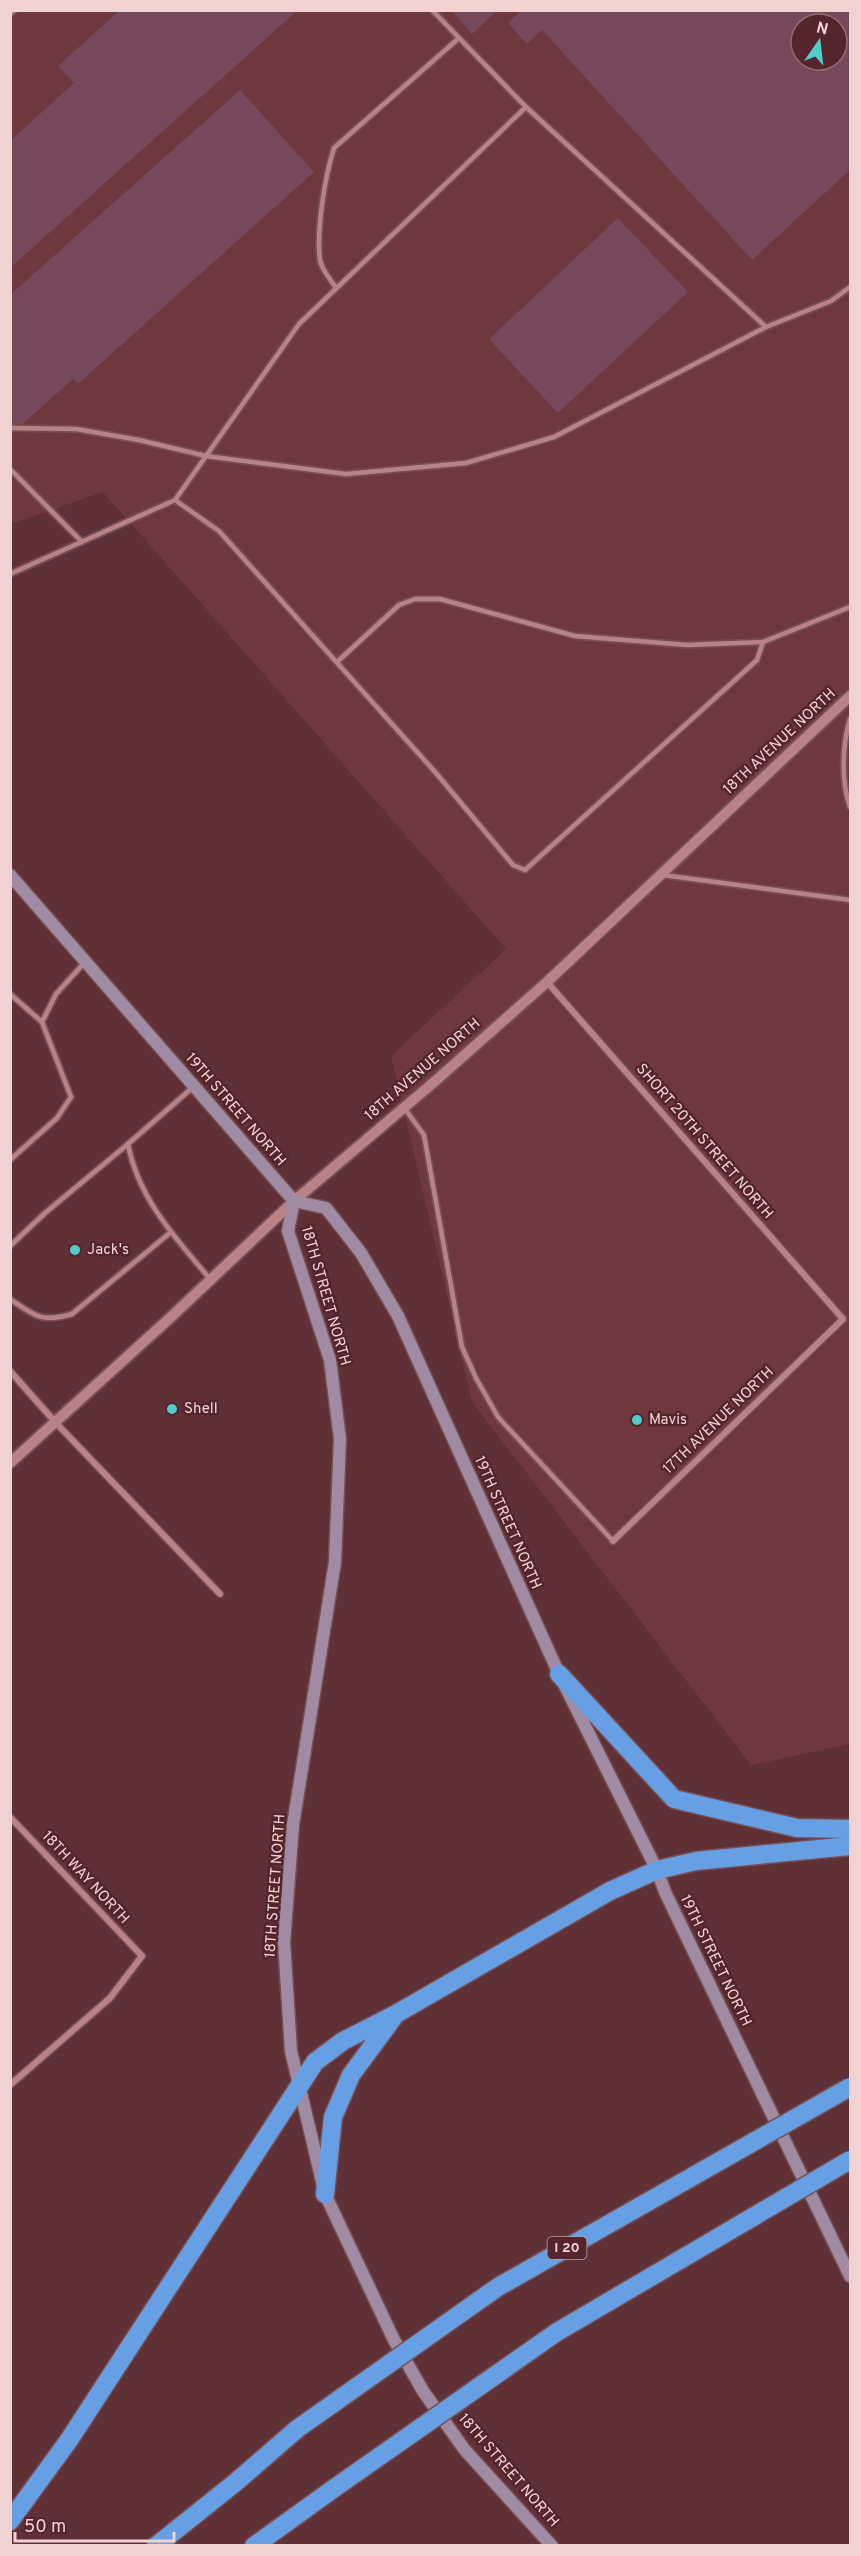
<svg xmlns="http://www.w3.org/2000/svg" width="861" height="2556" viewBox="0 0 861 2556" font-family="Overpass,sans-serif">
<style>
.built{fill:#6e383e;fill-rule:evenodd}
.building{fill:#76485b;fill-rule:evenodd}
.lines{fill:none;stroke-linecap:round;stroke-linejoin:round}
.service-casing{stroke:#764f54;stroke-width:8}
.minor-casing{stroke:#764f54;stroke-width:9}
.tertiary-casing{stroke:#764f54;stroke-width:14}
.secondary-casing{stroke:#764f54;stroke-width:15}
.motorway-casing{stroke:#764f54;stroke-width:21}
.service{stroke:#b88286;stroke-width:4.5}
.minor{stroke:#b88286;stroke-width:6}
.tertiary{stroke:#b88286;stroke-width:10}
.secondary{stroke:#a08ba2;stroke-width:12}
.motorway{stroke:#679fe4;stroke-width:18}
.motorway-bridge-casing{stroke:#764f54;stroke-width:21;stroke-linecap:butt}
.motorway-bridge{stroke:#679fe4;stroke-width:18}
.poi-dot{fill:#53cdcb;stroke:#54262c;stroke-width:2}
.labels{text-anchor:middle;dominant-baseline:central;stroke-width:5;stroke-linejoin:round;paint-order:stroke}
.shield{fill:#54262c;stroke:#c19ea1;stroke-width:1.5}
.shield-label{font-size:14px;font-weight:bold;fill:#f0d2d3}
.street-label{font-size:15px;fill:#f0d2d3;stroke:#54262c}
.poi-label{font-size:15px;fill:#f0d2d3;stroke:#54262c;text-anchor:start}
</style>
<rect width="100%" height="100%" fill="#5f3036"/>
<path class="built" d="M10 11H850V1744L751 1765 472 1402 391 1056 506 949 103 492 11 524ZM801 24H837V60H801Z"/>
<g class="building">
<path d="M120 10H298L10 268V141L74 83 58 66Z"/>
<path d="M451 10H498L472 34Z"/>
<path d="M522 10H850V170L752 260 542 30 527 44 508 23ZM801 24H837V60H801Z"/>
<path d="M240 90 314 172 78 384 73 379 18 428 10 420V295Z"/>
<path d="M618 218 688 292 558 413 489 339Z"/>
</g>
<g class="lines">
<defs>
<g id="service">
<path d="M10 14 15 10"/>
<path d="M336 288C331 280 321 269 320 260 316 231 325 176 334 148L459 38"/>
<path d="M766 327 831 301 850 287"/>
<path d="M10 428 76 429 139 440 206 456 346 474 466 463 554 437 766 327 526 107"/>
<path d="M10 469 82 542"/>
<path d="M175 500 219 531 436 773 513 865 525 870 757 660 763 642"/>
<path d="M10 574 175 500 299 324 526 107 432 10"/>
<path d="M337 662 399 605 415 599H440L575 636 687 645 763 642 850 607"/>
<path d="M850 719C842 746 841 781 850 807"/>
<path d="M663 875 850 900"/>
<path d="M10 994 42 1022"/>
<path d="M192 1088 128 1144C138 1198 176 1239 211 1280"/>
<path d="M405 1109 424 1135 462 1347 476 1378 498 1417 613 1541"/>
<path d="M10 1160 57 1118 71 1097 42 1022 56 994 85 962"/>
<path d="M10 1246 45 1213 128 1144"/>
<path d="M10 1299C35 1316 41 1323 72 1314L171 1232"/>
</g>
<g id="minor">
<path d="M547 982 843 1319 613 1541"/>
<path d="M10 1371 56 1423 220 1594"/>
<path d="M10 1817 142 1956 110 1998 10 2085"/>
</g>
<path id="tertiary" d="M10 1463 171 1317 294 1201 433 1083 547 982 850 696"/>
<g id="secondary">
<path d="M10 875 294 1201 326 1208 361 1253 398 1316 559 1674 657 1870 665 1892 850 2276"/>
<path d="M294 1201 288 1231 330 1360 340 1439 335 1562 293 1825 284 1942 291 2051 325 2194 394 2340 423 2391 464 2449 552 2546"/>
</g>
<g id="motorway">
<path d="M559 1674 674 1799 797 1828 850 1829"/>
<path d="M325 2194 333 2117 351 2075 393 2018"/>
<path d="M10 2521 69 2440 315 2062 343 2041 396 2014 610 1891 657 1870 696 1861 850 1846"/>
<path d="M156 2546 236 2482 297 2429"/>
<path d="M254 2546 333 2489"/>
</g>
</defs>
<use href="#service" class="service-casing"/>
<use href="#minor" class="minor-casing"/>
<use href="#tertiary" class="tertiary-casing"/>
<use href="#secondary" class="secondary-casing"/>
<use href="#motorway" class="motorway-casing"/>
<use href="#service" class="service"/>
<use href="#minor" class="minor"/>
<use href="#tertiary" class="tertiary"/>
<use href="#secondary" class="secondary"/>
<use href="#motorway" class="motorway"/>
<defs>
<g id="motorway-bridge">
<path d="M297 2429 498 2287 850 2087"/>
<path d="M333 2489 557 2332 850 2160"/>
</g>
</defs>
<use href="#motorway-bridge" class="motorway-bridge-casing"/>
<use href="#motorway-bridge" class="motorway-bridge"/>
</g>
<g class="poi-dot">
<circle cx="75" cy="1250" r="6"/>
<circle cx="172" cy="1409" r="6"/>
<circle cx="637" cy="1420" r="6"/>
</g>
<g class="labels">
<rect class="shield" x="547.5" y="2237" width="39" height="22" rx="4.5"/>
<g class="shield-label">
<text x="567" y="2248">I 20</text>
</g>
<g class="street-label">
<text transform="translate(780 742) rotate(-43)">18TH AVENUE NORTH</text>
<text transform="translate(423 1070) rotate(-41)">18TH AVENUE NORTH</text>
<text transform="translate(235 1110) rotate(49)">19TH STREET NORTH</text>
<text transform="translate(704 1142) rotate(49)">SHORT 20TH STREET NORTH</text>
<text transform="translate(325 1296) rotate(74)">18TH STREET NORTH</text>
<text transform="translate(719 1421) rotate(-44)">17TH AVENUE NORTH</text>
<text transform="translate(507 1523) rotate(66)">19TH STREET NORTH</text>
<text transform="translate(85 1878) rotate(47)">18TH WAY NORTH</text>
<text transform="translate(276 1886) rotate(-86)">18TH STREET NORTH</text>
<text transform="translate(715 1961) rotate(64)">19TH STREET NORTH</text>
<text transform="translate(508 2471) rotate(49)">18TH STREET NORTH</text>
</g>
<g class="poi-label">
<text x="87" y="1250">Jack's</text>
<text x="184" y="1409">Shell</text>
<text x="649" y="1420">Mavis</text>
</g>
</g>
<rect width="861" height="2556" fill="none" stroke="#f0d2d3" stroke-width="24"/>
<g transform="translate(819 42) rotate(14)"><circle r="28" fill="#54262c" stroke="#926b6f" stroke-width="1.5"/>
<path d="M0-4.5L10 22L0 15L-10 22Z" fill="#53cdcb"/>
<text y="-9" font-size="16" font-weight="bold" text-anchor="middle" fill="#f0d2d3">N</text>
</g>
<path d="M15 2532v9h159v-9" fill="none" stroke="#f0d2d3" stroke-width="3"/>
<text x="24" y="2532" font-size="18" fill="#f0d2d3" stroke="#54262c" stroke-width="4.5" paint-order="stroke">50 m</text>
</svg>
